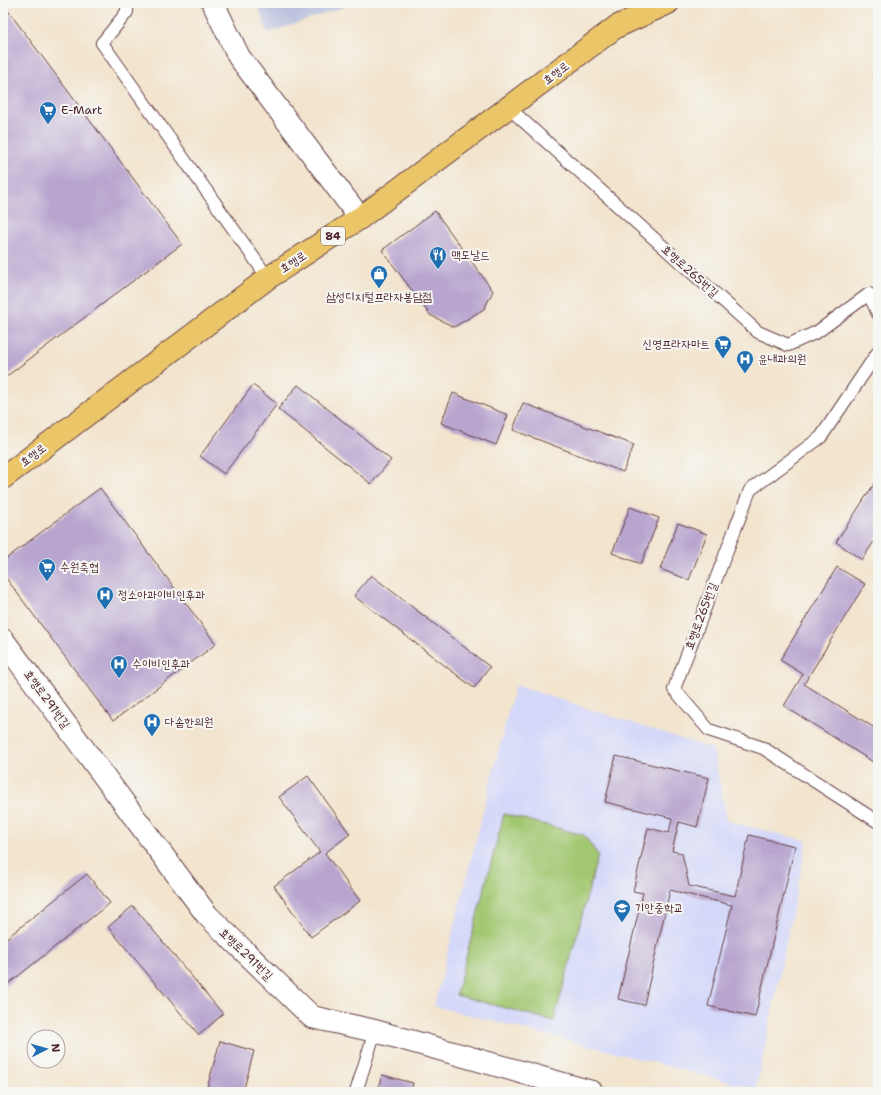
<svg xmlns="http://www.w3.org/2000/svg" width="881" height="1095" viewBox="0 0 881 1095" font-family="'Shantell Sans','Poor Story',sans-serif">
<style>
.built{fill:#d4d8f9}
.industrial{fill:#bdc3de}
.green{fill:#a2c771;stroke:#76734e}
.building{fill:#b8a5cf}
.lines{fill:none;stroke-linecap:round;stroke-linejoin:round}
.service-casing{stroke:#633d43;stroke-width:14}
.minor-casing{stroke:#633d43;stroke-width:24}
.primary-casing{stroke:#633d43;stroke-width:24}
.service{stroke:#fff;stroke-width:12}
.minor{stroke:#fff;stroke-width:22}
.primary{stroke:#ebc669;stroke-width:22}
.labels{text-anchor:middle;dominant-baseline:central;stroke-width:4;stroke-linejoin:round;paint-order:stroke}
.shield{fill:#f6f6f2;stroke:#7e6067;stroke-width:1}
.shield-label{font-size:11px;font-weight:bold;fill:#4a1f2b}
.street-label{font-size:12px;fill:#4a1f2b;stroke:#f6f6f2}
.poi-label{font-size:12px;fill:#4a1f2b;stroke:#f6f6f2;text-anchor:start}
</style>
<rect width="100%" height="100%" fill="#f6f6f2"/>
<filter id="ink" filterUnits="userSpaceOnUse"><feTurbulence type="fractalNoise" baseFrequency=".025" numOctaves="2"/><feDisplacementMap in="SourceGraphic" scale="8" xChannelSelector="R" yChannelSelector="G"/><feConvolveMatrix kernelMatrix="1 2 1 2 8 2 1 2 1" color-interpolation-filters="sRGB"/></filter>
<filter id="wash" filterUnits="userSpaceOnUse"><feTurbulence type="fractalNoise" baseFrequency=".012" numOctaves="4" result="noise"/><feDisplacementMap in="SourceGraphic" scale="16" xChannelSelector="R" yChannelSelector="G"/><feGaussianBlur stdDeviation="0.9" result="paint"/><feColorMatrix in="noise" values="0 0 0 0 0 0 0 0 0 0 0 0 0 0 0 0 0 1.4 0 .05"/><feComposite in="paint" operator="in"/></filter>
<g filter="url(#wash)">
<rect width="100%" height="100%" fill="#f2e4cd"/>
<path class="built" d="M515 685 713 749 727 821 807 841 756 1089 434 1006Z"/>
<path class="industrial" d="M257 3H355L268 33Z"/>
<path class="green" d="M504 814 584 835 598 855 554 1021 456 995Z"/>
<g id="blocks">
<g class="building">
<path d="M3 4 182 244 3 379Z"/>
<path d="M435 211 493 291 484 309 454 327 430 315 382 250Z"/>
<path d="M253 385 277 404 224 474 200 456Z"/>
<path d="M298 385 391 460 371 484 278 409Z"/>
<path d="M453 393 508 415 496 445 441 423Z"/>
<path d="M523 403 634 445 623 472 513 430Z"/>
<path d="M878 478V535L862 560 836 542Z"/>
<path d="M100 488 216 644 113 721 3 574V561Z"/>
<path d="M630 507 659 518 641 564 612 553Z"/>
<path d="M678 523 707 534 689 580 660 569Z"/>
<path d="M837 567 865 584 804 684 878 730V765L784 706 803 674 780 660Z"/>
<path d="M371 575 490 667 474 688 354 596Z"/>
<path d="M616 756 709 778 697 827 679 822 672 851 682 853 689 886 735 896 749 835 795 846 755 1017 708 1006 732 905 670 890 644 1005 618 999 643 893 633 891 648 828 669 833 672 818 605 802Z"/>
<path d="M308 776 350 834 325 853 360 901 311 937 274 886 320 852 279 797Z"/>
<path d="M87 874 110 903 3 988V941Z"/>
<path d="M133 906 223 1014 199 1035 108 927Z"/>
<path d="M220 1041 254 1051 243 1092H206Z"/>
<path d="M382 1075 413 1083 411 1092H377Z"/>
</g>
</g>
</g>
<g filter="url(#ink)">
<use href="#blocks" fill-opacity="0" stroke="#633d43" stroke-width="1"/>
<g class="lines">
<defs>
<g id="service">
<path d="M127 3V12L102 43 268 278"/>
<path d="M509 108 758 332 788 345 817 332 869 294 878 314"/>
<path d="M878 352 821 437 750 490 674 689 709 730 763 748 878 822"/>
<path d="M356 1092 375 1031"/>
</g>
<g id="minor">
<path d="M213 3 239 57 360 218"/>
<path d="M3 640 207 915 312 1017 375 1031 592 1092"/>
</g>
<path id="primary" d="M3 478 268 278 360 218 616 27 668 3"/>
</defs>
<use href="#service" class="service-casing"/>
<use href="#minor" class="minor-casing"/>
<use href="#primary" class="primary-casing"/>
<use href="#service" class="service"/>
<use href="#minor" class="minor"/>
<use href="#primary" class="primary"/>
</g>
</g>
<defs>
<symbol id="supermarket-pin" viewBox="-11 -11 22 30"><path d="M0 17L-7.5 6A9.5 9.5 0 1 1 7.5 6Z" fill="#1f6fb2" stroke="#f6f6f2"/><path d="M-6-5.5h2.5l.6 2H6L4.5 2H-2.5L-4.4-4H-6ZM-1.5 3.2a1.3 1.3 0 1 0 .1 0ZM3 3.2a1.3 1.3 0 1 0 .1 0Z" fill="#fff"/></symbol>
<symbol id="restaurant-pin" viewBox="-11 -11 22 30"><path d="M0 17L-7.5 6A9.5 9.5 0 1 1 7.5 6Z" fill="#1f6fb2" stroke="#f6f6f2"/><path d="M-5-6h1v4h1v-4h1v4h1v-4h1v5L-1.5 .5V6h-2V.5L-5-1ZM5-6V6H3V1.5H1.5Q1.5-4 5-6Z" fill="#fff"/></symbol>
<symbol id="shop-pin" viewBox="-11 -11 22 30"><path d="M0 17L-7.5 6A9.5 9.5 0 1 1 7.5 6Z" fill="#1f6fb2" stroke="#f6f6f2"/><path d="M-5-2.5h2.3a2.7 3.5 0 0 1 5.4 0H5L5.5 6h-11ZM-1.5-2.5h3a1.5 2.3 0 0 0-3 0Z" fill="#fff"/></symbol>
<symbol id="hospital-pin" viewBox="-11 -11 22 30"><path d="M0 17L-7.5 6A9.5 9.5 0 1 1 7.5 6Z" fill="#1f6fb2" stroke="#f6f6f2"/><path d="M-5-5h3v3.5h4V-5h3V5h-3V1.5h-4V5h-3Z" fill="#fff"/></symbol>
<symbol id="school-pin" viewBox="-11 -11 22 30"><path d="M0 17L-7.5 6A9.5 9.5 0 1 1 7.5 6Z" fill="#1f6fb2" stroke="#f6f6f2"/><path d="M0-5L7-2L0 1L-7-2ZM-4 1L0 2.5L4 1V4Q0 6-4 4Z" fill="#fff"/></symbol>
</defs>
<g fill-rule="evenodd">
<use href="#supermarket-pin" x="38" y="100" width="20" height="27"/>
<use href="#restaurant-pin" x="428" y="245" width="20" height="27"/>
<use href="#shop-pin" x="369" y="264" width="20" height="27"/>
<use href="#supermarket-pin" x="713" y="334" width="20" height="27"/>
<use href="#hospital-pin" x="735" y="349" width="20" height="27"/>
<use href="#supermarket-pin" x="37" y="557" width="20" height="27"/>
<use href="#hospital-pin" x="95" y="585" width="20" height="27"/>
<use href="#hospital-pin" x="109" y="654" width="20" height="27"/>
<use href="#hospital-pin" x="142" y="712" width="20" height="27"/>
<use href="#school-pin" x="612" y="898" width="20" height="27"/>
</g>
<g class="labels">
<rect class="shield" x="321" y="227" width="24" height="18" rx="3"/>
<g class="shield-label">
<text x="333" y="236">84</text>
</g>
<g class="street-label">
<text transform="translate(556 73) rotate(-37)">효행로</text>
<text transform="translate(293 262) rotate(-33)">효행로</text>
<text transform="translate(690 271) rotate(42)">효행로265번길</text>
<text transform="translate(33 455) rotate(-37)">효행로</text>
<text transform="translate(701 616) rotate(-69)">효행로265번길</text>
<text transform="translate(47 699) rotate(54)">효행로291번길</text>
<text transform="translate(246 954) rotate(44)">효행로291번길</text>
</g>
<g class="poi-label">
<text x="61" y="110">E-Mart</text>
<text x="451" y="255">맥도날드</text>
<text x="379" y="297" text-anchor="middle">삼성디지털프라자봉담점</text>
<text x="710" y="344" text-anchor="end">신영프라자마트</text>
<text x="758" y="359">윤내과의원</text>
<text x="60" y="567">수원축협</text>
<text x="118" y="595">정소아과이비인후과</text>
<text x="132" y="664">수이비인후과</text>
<text x="165" y="722">다솜한의원</text>
<text x="635" y="908">기안중학교</text>
</g>
</g>
<rect width="881" height="1095" fill="none" stroke="#f6f6f2" stroke-width="16"/>
<g transform="translate(46 1049) rotate(84)"><circle r="19" fill="#f6f6f2" stroke="#b1a0a2"/>
<path d="M0-3L7 15L0 10L-7 15Z" fill="#1f6fb2"/>
<text y="-6" font-size="11" font-weight="bold" text-anchor="middle" fill="#4a1f2b">N</text>
</g>
</svg>
